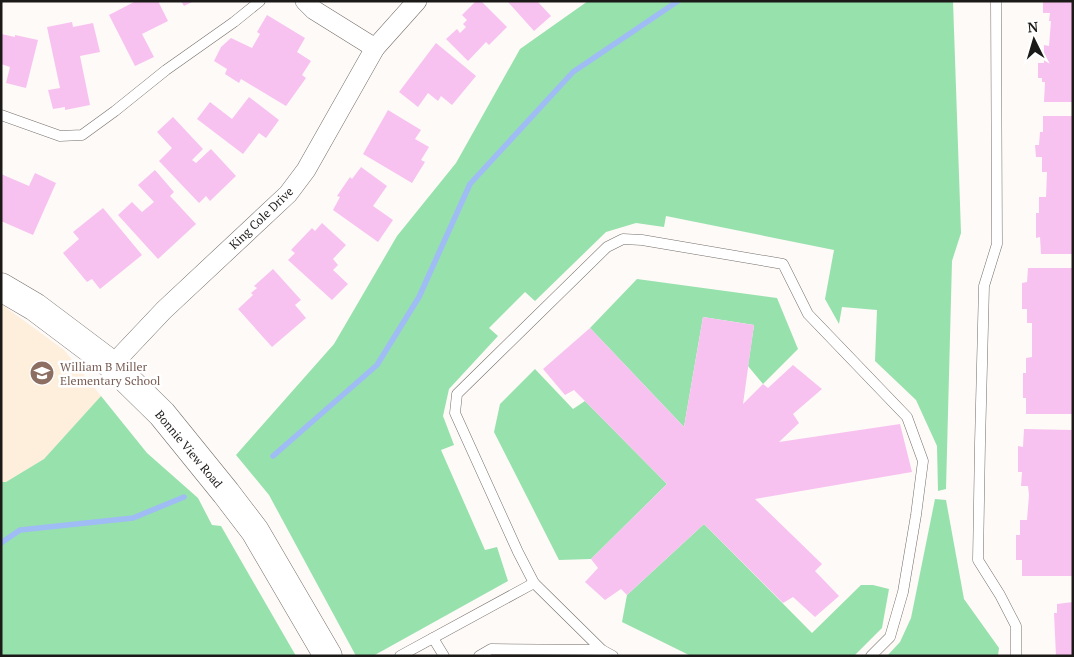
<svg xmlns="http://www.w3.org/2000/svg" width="1074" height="657" viewBox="0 0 1074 657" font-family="'PT Serif',serif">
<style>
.education{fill:#feeedc}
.green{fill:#97e1ad}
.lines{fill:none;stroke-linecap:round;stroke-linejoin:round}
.stream{stroke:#a0bcf4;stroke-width:5.5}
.building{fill:#f8c2f0}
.lane-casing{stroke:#746e6a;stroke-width:11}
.street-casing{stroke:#746e6a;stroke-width:20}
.secondary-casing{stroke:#746e6a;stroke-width:29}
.lane{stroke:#fff;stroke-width:10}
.street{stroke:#fff;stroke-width:19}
.secondary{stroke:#fff;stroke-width:28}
.labels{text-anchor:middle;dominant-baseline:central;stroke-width:5;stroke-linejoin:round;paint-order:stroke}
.street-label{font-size:12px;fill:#1c1a18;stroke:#fff}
.education-label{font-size:12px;fill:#785e54;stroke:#fff;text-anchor:start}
</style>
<rect width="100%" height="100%" fill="#fefaf7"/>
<path class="education" d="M1 304 64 350 101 396 44 459 6 482H1Z"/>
<g class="green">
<path d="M588 1H953L961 233 952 261 946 489 938 491 937 446 916 400 875 361 877 310 842 307 839 324 825 299 834 250 666 216 664 227 636 223 606 232 535 301 525 292 489 328 498 336 449 389 443 416 454 445 441 450 485 550 497 547 508 581 373 656H356L269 495 236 455 334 344 397 236 456 163 520 49Z"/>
<path d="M637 279 777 298 798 349 763 384 748 366 754 325 703 317 684 427 590 328Z"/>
<path d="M535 369 573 409 585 401 667 484 591 559 559 560 494 432 500 404Z"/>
<path d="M101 396 147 453 198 498 212 525 221 526 296 656H1V482H6L44 459Z"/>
<path d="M935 499 946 500 964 599 999 648 998 656H887L900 642 911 618Z"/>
<path d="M704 524 812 633 861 585H873L889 589 882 628 854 656H691L622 622 627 595Z"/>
</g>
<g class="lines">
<g class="stream">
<path d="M273 456 377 365 419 297 470 184 573 72 678 1"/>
<path d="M1 543 20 530 133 518 184 497"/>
</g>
</g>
<g class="building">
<path d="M136 1H158L168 21 142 34 154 57 135 66 109 15Z"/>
<path d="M181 1H194L184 6Z"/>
<path d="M476 1H481L507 27 489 45 486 42 468 61 446 39 457 29 460 33 466 27 463 24 467 20 462 15Z"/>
<path d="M507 1H537L551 16 534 31Z"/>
<path d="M1043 1H1073V102H1044L1045 82H1042V78H1038V63H1044V45L1049 46 1051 21H1049L1050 13H1043Z"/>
<path d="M267 15 305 38 297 52 311 61 302 75 306 78 286 106 241 79 239 83 225 74 227 69 214 61 221 47 231 38 252 48 260 34 257 32Z"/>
<path d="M72 22 73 27 93 23 100 52 80 56 90 105 65 110V107L53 109 48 90 60 88 47 27Z"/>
<path d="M1 34 15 37V35L38 40 26 88 6 83 10 67 1 64Z"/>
<path d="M436 43 476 76 452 105 441 96 438 101 428 93 418 107 399 92Z"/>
<path d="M249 97 279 120 266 138 259 133 243 154 197 119 210 102 232 119Z"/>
<path d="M388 110 421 130 415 139 429 147 421 160 425 162 412 183 363 154Z"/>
<path d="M1043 116H1073V254H1041L1040 237 1036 238V213H1039V197H1046L1047 172H1042V157H1036L1035 145H1039L1040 132H1043Z"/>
<path d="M173 117 203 149 192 160 196 163 211 149 236 176 210 201 206 196 199 203 159 161 172 148 157 132Z"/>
<path d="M361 167 387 186 373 206 393 220 378 242 333 210 340 197 337 196 350 177 352 179Z"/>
<path d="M155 170 174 192 170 196 196 224 158 259 118 215 132 202 142 212 154 202 138 185Z"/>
<path d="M35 173 56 183 33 235 1 221V174L29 186Z"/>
<path d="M103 208 142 255 100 289 92 279 87 282 63 253 79 239 73 232Z"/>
<path d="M322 223 346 245 333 259 338 265 333 270 348 284 332 300 288 260 295 253 291 250 312 228 315 231Z"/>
<path d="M1028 268H1073V414H1026V398H1023V373H1026V358L1032 357V323H1027V309H1022V283L1027 282Z"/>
<path d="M273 269 301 300 295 305 306 318 272 347 238 309 253 295 251 293 257 288 254 286Z"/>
<path d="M703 317 754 325 743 404 763 384 768 388 793 365 822 389 793 414 799 423 779 442 900 424 912 472 755 499 822 564 815 571 839 596 815 617 793 597 783 603 704 524 627 595 621 589 605 600 585 582 598 568 591 559 667 484 574 390 565 395 543 369 590 328 684 427Z"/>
<path d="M1024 429 1073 430V576H1022V560H1016V535H1020V520H1027L1029 495 1028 486H1021L1022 472H1018V446L1023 447Z"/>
<path d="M1073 602V656H1056L1054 613H1057V604Z"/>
</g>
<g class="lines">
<defs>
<g id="lane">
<path d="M996 1 997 244 984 286 980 443 978 560 1000 595 1016 626V656"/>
<path d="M1 115 60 136 82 135 115 111 166 70 234 22 260 1"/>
<path d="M433 638 444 656"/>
<path d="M400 656 534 583"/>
<path d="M479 656 491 649 602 650"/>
<path d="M613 656 602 650 534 583 518 552 455 413 457 394 607 247 623 239 642 240 783 264 808 314 907 417 923 461 916 515 903 592 890 637 871 656"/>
</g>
<g id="street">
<path d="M305 1 314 10 375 48"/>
<path d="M112 365 164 310 288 194 306 170 375 48 417 1"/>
</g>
<path id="secondary" d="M1 287 35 307 112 365 162 414 226 493 255 531 328 656"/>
</defs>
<use href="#lane" class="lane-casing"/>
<use href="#street" class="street-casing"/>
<use href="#secondary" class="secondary-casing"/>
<use href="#lane" class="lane"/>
<use href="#street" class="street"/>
<use href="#secondary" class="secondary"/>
</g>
<defs>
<symbol id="school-disc" viewBox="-11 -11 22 22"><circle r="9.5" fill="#8d6e63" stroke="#fff"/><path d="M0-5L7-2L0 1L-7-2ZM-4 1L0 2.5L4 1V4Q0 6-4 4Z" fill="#fff"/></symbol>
</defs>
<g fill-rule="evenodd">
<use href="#school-disc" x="28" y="359" width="28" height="28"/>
</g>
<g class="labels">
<g class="street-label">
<text transform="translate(261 218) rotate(-44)">King Cole Drive</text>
<text transform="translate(189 449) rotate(50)">Bonnie View Road</text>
</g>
<g class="education-label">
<text x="60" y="366">William B Miller<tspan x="60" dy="14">Elementary School</tspan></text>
</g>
</g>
<rect width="1074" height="657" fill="none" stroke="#1c1a18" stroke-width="5"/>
<g transform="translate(1034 40) rotate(355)" stroke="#ffffff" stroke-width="4" paint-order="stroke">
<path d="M0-4L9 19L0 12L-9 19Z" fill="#1c1a18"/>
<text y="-8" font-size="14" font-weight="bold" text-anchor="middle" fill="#1c1a18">N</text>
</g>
</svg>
